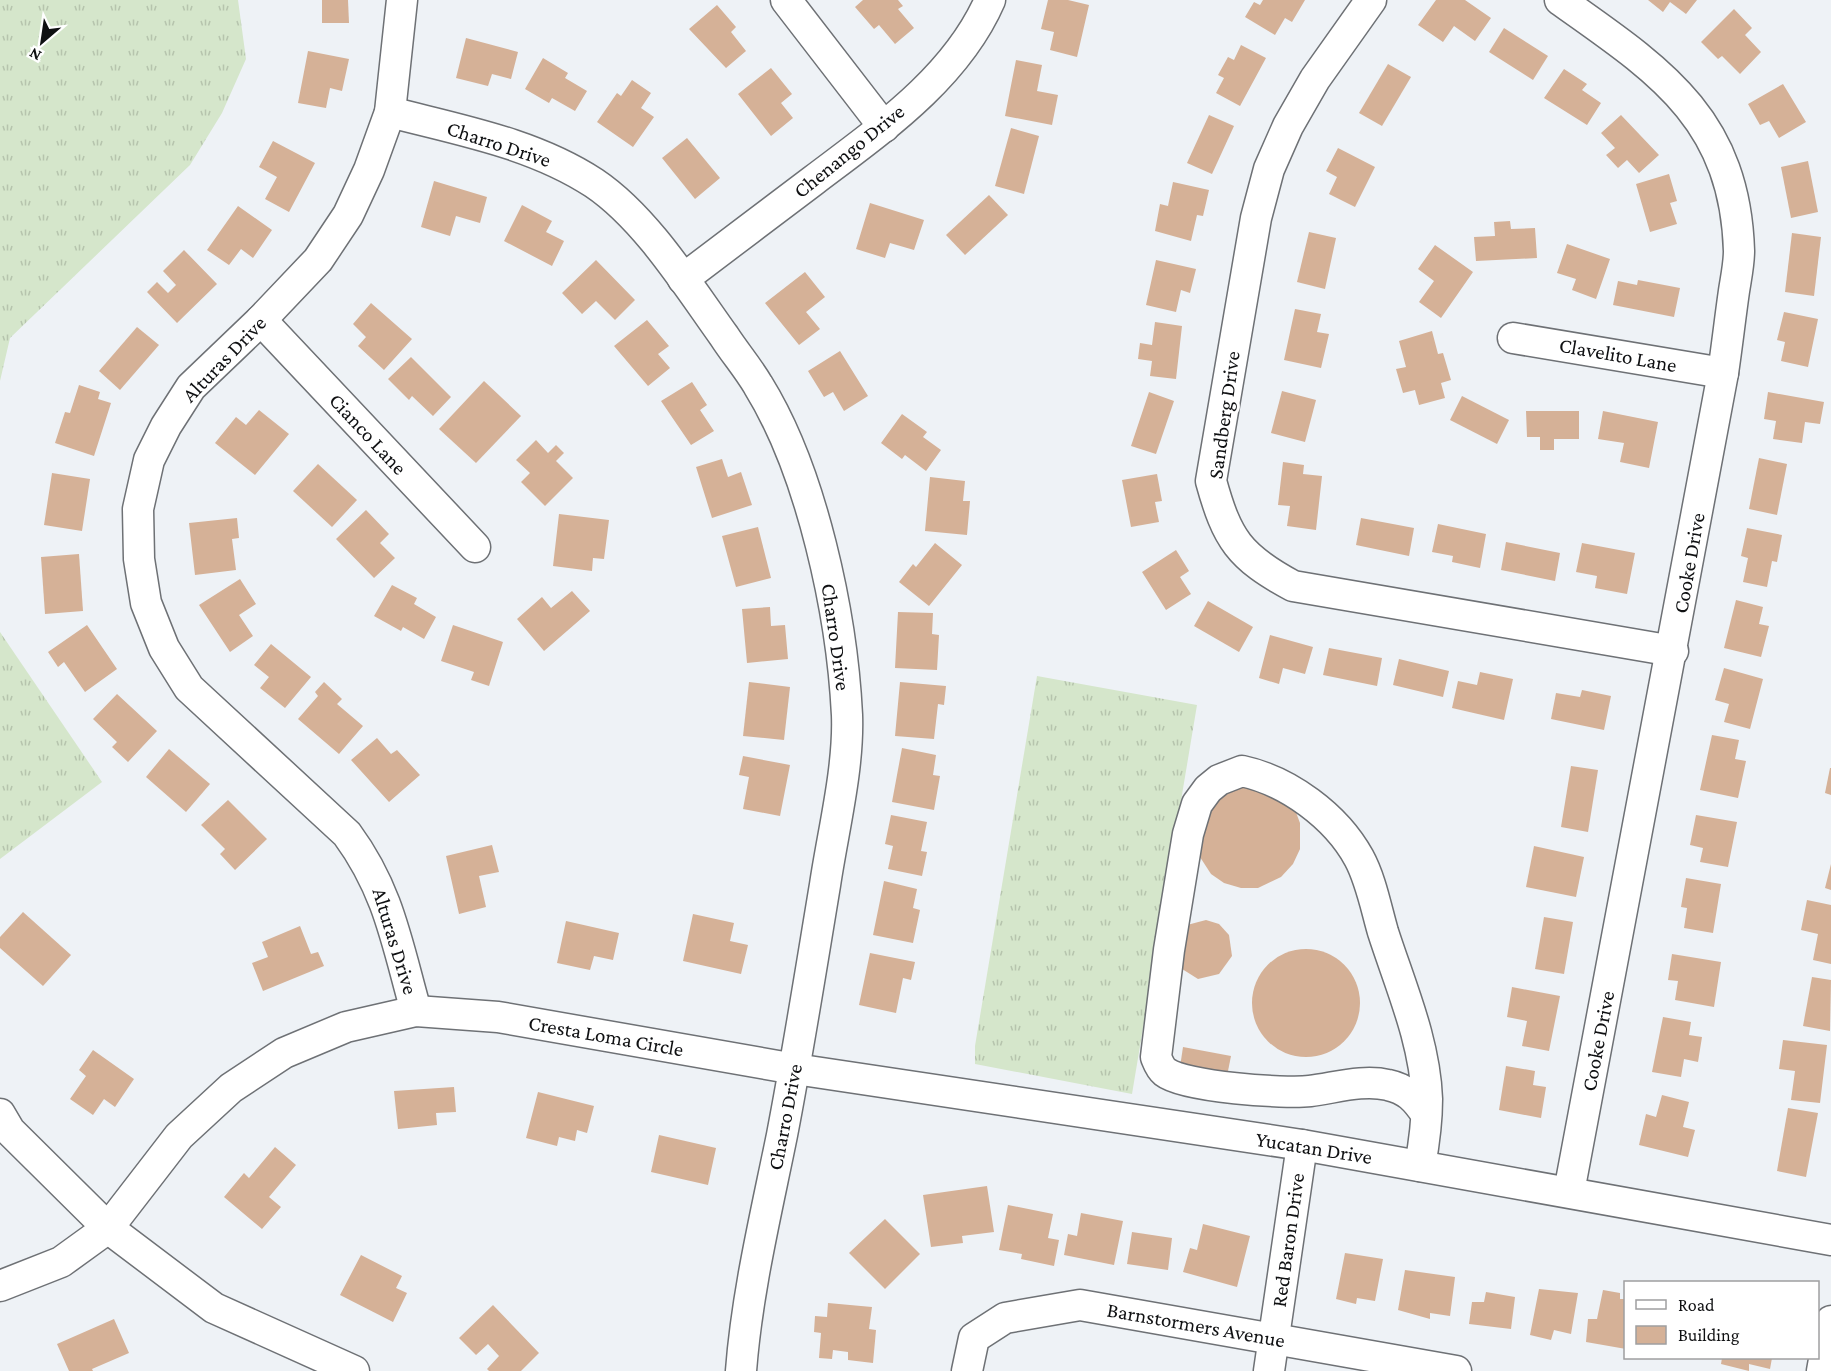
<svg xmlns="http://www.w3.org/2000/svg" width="1831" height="1371" viewBox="0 0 1831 1371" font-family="'Crimson Pro',serif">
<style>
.grass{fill:url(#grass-tufts)}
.building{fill:#d5b197}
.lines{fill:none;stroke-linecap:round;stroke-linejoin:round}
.minor-casing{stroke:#6e7175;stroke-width:33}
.minor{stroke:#fff;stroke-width:30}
.labels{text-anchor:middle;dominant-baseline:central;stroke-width:6;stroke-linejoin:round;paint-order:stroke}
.street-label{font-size:21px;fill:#0f1012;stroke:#fff}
</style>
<defs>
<pattern id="grass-tufts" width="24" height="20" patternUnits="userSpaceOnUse" patternTransform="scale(1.5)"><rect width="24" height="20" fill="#d5e6cb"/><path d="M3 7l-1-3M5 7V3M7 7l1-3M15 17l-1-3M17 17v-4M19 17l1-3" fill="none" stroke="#b6c4ad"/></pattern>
</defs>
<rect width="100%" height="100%" fill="#eef2f6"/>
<g class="grass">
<path d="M0 0H238L246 59 222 113 190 165 10 338 0 381Z"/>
<path d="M0 632 102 782 0 859Z"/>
<path d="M1037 676 1197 705 1132 1094 975 1064V1046Z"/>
</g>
<g class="building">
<path d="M322 0H348L349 23H322Z"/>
<path d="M863 0H898L903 6 898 9 914 28 895 44 879 25 874 29 855 7Z"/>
<path d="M1048 0H1068L1089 5 1077 57 1050 50 1054 32 1041 29Z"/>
<path d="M1263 0H1305L1292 22 1285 18 1275 35 1245 17 1254 2 1260 5Z"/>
<path d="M1436 0H1465L1491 18 1475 41 1454 26 1443 42 1418 25Z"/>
<path d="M1648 0H1697L1686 14 1670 2 1663 12Z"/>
<path d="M717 5 736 27 731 32 746 51 726 68 689 29Z"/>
<path d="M1734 9 1752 28 1745 35 1761 52 1740 74 1722 56 1718 59 1701 42Z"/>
<path d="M1504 28 1548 56 1533 80 1489 52Z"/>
<path d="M466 38 518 52 511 79 492 74 488 86 456 78Z"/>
<path d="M1241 45 1266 58 1240 106 1216 93 1224 78 1218 75 1228 57 1234 60Z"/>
<path d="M308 51 349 59 342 91 330 88 326 108 298 103Z"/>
<path d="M543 58 568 73 565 78 587 91 575 111 552 98 549 103 525 89Z"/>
<path d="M1016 60 1042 65 1037 91 1058 95 1052 125 1005 116Z"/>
<path d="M1388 64 1411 77 1382 126 1359 113Z"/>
<path d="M771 68 792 94 781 103 793 118 771 136 738 94Z"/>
<path d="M1564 69 1587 84 1582 90 1601 103 1587 125 1544 98Z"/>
<path d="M632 80 651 93 641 108 654 117 633 147 597 122 617 93 621 96Z"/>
<path d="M1783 84 1806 122 1779 138 1769 121 1760 125 1748 104Z"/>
<path d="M1209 115 1234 126 1212 174 1187 163Z"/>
<path d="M1621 115 1659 155 1639 173 1627 160 1618 168 1606 155 1615 148 1601 133Z"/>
<path d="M1011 128 1039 136 1024 194 995 186Z"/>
<path d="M687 138 720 178 695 199 662 158Z"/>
<path d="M273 141 315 163 289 212 265 199 277 177 259 167Z"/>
<path d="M1338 148 1375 167 1355 207 1329 194 1337 177 1326 171Z"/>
<path d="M1808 161 1818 212 1791 218 1781 167Z"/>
<path d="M1669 174 1677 201 1670 203 1677 224 1650 232 1636 184Z"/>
<path d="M434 181 487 197 480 223 456 216 450 236 421 227Z"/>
<path d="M1173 182 1209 190 1203 216 1197 215 1191 241 1155 231 1160 204 1168 206Z"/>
<path d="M989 195 1008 215 965 255 946 235Z"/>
<path d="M870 203 924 220 914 250 890 243 885 258 856 249Z"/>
<path d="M522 205 552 221 546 232 564 241 552 266 504 241Z"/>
<path d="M238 206 272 230 253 258 241 249 229 265 207 250Z"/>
<path d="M1510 221 1511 229 1535 228 1537 258 1476 261 1474 237 1495 236 1494 222Z"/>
<path d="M1309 232 1336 238 1325 289 1297 282Z"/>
<path d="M1792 233 1821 237 1814 296 1785 292Z"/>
<path d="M1567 244 1610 259 1596 299 1572 290 1576 279 1557 273Z"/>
<path d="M1435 245 1473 272 1441 318 1419 302 1434 281 1418 269Z"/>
<path d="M184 250 217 284 177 323 147 292 157 282 168 293 176 285 163 271Z"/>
<path d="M596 260 635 300 615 320 596 301 582 314 562 293Z"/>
<path d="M1156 260 1196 269 1190 293 1181 290 1176 312 1146 305Z"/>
<path d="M805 272 825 297 806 312 820 329 799 345 765 303Z"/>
<path d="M1638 280 1680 288 1674 317 1613 305 1618 281 1637 285Z"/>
<path d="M371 303 412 339 384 370 358 346 366 337 353 324Z"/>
<path d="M1295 309 1321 314 1317 332 1329 334 1321 368 1284 360Z"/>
<path d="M1784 312 1818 319 1808 367 1781 361 1785 342 1777 340Z"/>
<path d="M647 320 669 346 658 354 670 368 648 386 614 346Z"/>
<path d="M1155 322 1182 326 1176 379 1150 376 1152 361 1138 359 1140 343 1152 345Z"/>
<path d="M137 327 159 345 120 390 99 371Z"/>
<path d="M1432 331 1438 354 1443 353 1451 380 1441 383 1445 398 1419 405 1415 390 1403 393 1396 369 1406 367 1399 341Z"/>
<path d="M840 351 868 396 844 411 833 392 824 397 808 371Z"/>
<path d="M411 357 451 397 433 416 412 396 409 400 388 379Z"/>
<path d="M484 381 521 416 476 463 439 429Z"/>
<path d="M692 382 707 405 700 410 714 431 691 445 661 401Z"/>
<path d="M79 385 100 392 98 399 111 403 94 456 55 443 65 412 70 413Z"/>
<path d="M1282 391 1316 400 1305 442 1271 433Z"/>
<path d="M1149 392 1174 401 1156 454 1131 446Z"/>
<path d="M1768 392 1824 402 1820 424 1805 422 1802 443 1773 439 1776 421 1764 419Z"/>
<path d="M1462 396 1509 420 1497 444 1450 420Z"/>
<path d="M259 410 289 434 255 475 215 443 236 417 246 425Z"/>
<path d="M1526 411H1579V439H1554V450H1540V437H1527Z"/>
<path d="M1603 411 1658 422 1649 468 1620 462 1624 443 1598 439Z"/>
<path d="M902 414 927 432 923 437 941 450 926 471 905 455 902 459 881 443Z"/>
<path d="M536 440 548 453 556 445 564 453 556 461 573 478 545 506 521 482 530 473 516 460Z"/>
<path d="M1759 458 1787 464 1777 515 1749 509Z"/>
<path d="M722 459 728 477 741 472 752 505 712 518 696 467Z"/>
<path d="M1283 462 1304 465 1303 474 1322 476 1316 530 1287 526 1290 506 1278 505Z"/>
<path d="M318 464 357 500 332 527 293 491Z"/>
<path d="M52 473 90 479 82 531 44 525Z"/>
<path d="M1157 474 1162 501 1155 502 1159 522 1131 527 1122 480Z"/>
<path d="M930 477 965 481 963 501H970L967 535 925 531Z"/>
<path d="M366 510 389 534 380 543 395 558 374 578 336 539Z"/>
<path d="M559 514 609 520 604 559 593 558 592 571 553 566Z"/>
<path d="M237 518 239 538 232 539 236 570 195 575 189 523Z"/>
<path d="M1361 518 1414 528 1409 556 1356 545Z"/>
<path d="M1438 524 1486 534 1480 568 1452 562 1453 556 1432 552Z"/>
<path d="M758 527 771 578 736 587 722 536Z"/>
<path d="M1747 528 1782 535 1777 562 1772 561 1767 587 1743 582 1748 558 1741 556Z"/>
<path d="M1506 542 1560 553 1555 581 1501 570Z"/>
<path d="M935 543 962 565 929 606 899 582 913 564 916 567Z"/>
<path d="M1582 543 1635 553 1627 594 1595 588 1597 576 1576 572Z"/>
<path d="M1176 550 1189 571 1180 577 1191 594 1166 610 1142 572Z"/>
<path d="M79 554 83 611 45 614 41 557Z"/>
<path d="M240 579 256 604 239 615 253 636 230 652 199 605Z"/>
<path d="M392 585 417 598 414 604 436 617 424 639 403 627 401 631 374 616Z"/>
<path d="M572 591 590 611 544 651 517 619 542 597 551 608Z"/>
<path d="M1736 600 1763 607 1759 624 1769 626 1761 657 1724 648Z"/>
<path d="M1208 601 1253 627 1239 652 1194 626Z"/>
<path d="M770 607 771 626 785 625 788 659 747 663 742 609Z"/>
<path d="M898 612 933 613 932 634 939 635 937 670 895 668Z"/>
<path d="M87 625 117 669 85 692 64 662 58 667 48 652Z"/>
<path d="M453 625 503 642 489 686 471 680 474 672 441 661Z"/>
<path d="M1270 635 1313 647 1305 674 1283 668 1279 684 1259 678Z"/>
<path d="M271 644 311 677 285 708 260 688 269 677 254 665Z"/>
<path d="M1329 648 1382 658 1377 686 1323 675Z"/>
<path d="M1399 659 1449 671 1443 697 1393 685Z"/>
<path d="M1724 668 1763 679 1750 729 1724 722 1729 704 1715 700Z"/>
<path d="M1480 672 1513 679 1504 720 1452 708 1458 681 1477 685Z"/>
<path d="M324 682 342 699 337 704 363 726 339 754 298 719 318 696 315 692Z"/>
<path d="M749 682 790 687 784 740 743 736Z"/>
<path d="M900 682 946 686 944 705 938 704 934 739 895 736Z"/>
<path d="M1582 690 1611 696 1604 730 1551 719 1556 693 1580 697Z"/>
<path d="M117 694 157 731 128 762 112 747 117 742 93 719Z"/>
<path d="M1712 735 1739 740 1735 759 1746 761 1738 798 1700 790Z"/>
<path d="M377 738 391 754 397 750 420 775 389 802 351 760Z"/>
<path d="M902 748 936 755 933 775 940 776 934 810 892 802Z"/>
<path d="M169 749 210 784 186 812 146 777Z"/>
<path d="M743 756 790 765 780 816 743 809 749 777 739 775Z"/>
<path d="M1571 766 1598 770 1588 832 1561 827Z"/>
<path d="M1830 768H1831V795L1825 793Z"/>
<path d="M1238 782 1294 807 1300 823V849L1293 864 1281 877 1258 888H1241L1224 883 1211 874 1198 854V816Z"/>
<path d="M228 800 267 839 235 870 220 854 225 849 201 825Z"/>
<path d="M891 815 927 822 921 851 927 852 922 876 888 869 893 846 885 844Z"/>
<path d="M1696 815 1737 822 1728 867 1700 862 1703 848 1690 845Z"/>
<path d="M492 845 499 872 479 876 486 907 459 914 446 856Z"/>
<path d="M1534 846 1584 857 1576 897 1526 887Z"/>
<path d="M1831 864V890L1825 888Z"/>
<path d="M1686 878 1721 884 1713 933 1684 928 1687 908 1681 907Z"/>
<path d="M884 881 917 889 913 908 920 910 913 943 873 935Z"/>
<path d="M1807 900 1831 905V964L1813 960 1818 934 1801 930Z"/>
<path d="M23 912 71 955 43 986 0 948V937Z"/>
<path d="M693 914 734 923 730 941 748 945 741 974 683 961Z"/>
<path d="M1544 917 1573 922 1564 974 1535 969Z"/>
<path d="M1206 920 1219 924 1229 935 1232 956 1219 974 1198 979 1179 967 1187 925Z"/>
<path d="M566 921 619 933 613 960 594 956 590 970 557 963Z"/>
<path d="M300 926 311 954 318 952 324 966 263 991 252 963 268 957 262 942Z"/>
<circle cx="1306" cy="1003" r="54"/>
<path d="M870 953 915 962 911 980 903 978 896 1013 859 1005Z"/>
<path d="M1672 954 1721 962 1714 1007 1675 1000 1678 981 1668 980Z"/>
<path d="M1812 977 1831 980 1830 1031 1803 1026Z"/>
<path d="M1512 987 1560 996 1549 1051 1522 1046 1527 1021 1507 1017Z"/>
<path d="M1663 1017 1691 1022 1689 1035 1702 1037 1698 1062 1684 1059 1681 1077 1652 1072Z"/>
<path d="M1783 1040 1827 1045 1820 1103 1791 1100 1795 1071 1779 1069Z"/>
<path d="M1183 1047 1231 1056 1227 1076 1180 1067Z"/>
<path d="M93 1050 134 1079 115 1107 104 1099 93 1115 70 1099 86 1076 79 1070Z"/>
<path d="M1506 1066 1535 1071 1533 1085 1546 1087 1541 1118 1499 1110Z"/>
<path d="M454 1087 456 1112 436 1113 437 1125 398 1129 394 1091Z"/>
<path d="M538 1092 594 1106 587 1133 577 1130 575 1141 559 1137 557 1146 526 1138Z"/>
<path d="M1662 1095 1689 1102 1683 1127 1695 1130 1688 1157 1639 1145 1646 1114 1656 1117Z"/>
<path d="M1788 1108 1818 1113 1806 1177 1777 1171Z"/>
<path d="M659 1135 716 1148 708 1185 651 1172Z"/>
<path d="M275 1147 296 1165 269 1197 281 1207 262 1229 224 1197 244 1173 249 1178Z"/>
<path d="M987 1186 994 1232 962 1236 963 1243 931 1247 923 1195Z"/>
<path d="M1008 1205 1053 1214 1048 1238 1059 1240 1054 1266 1021 1259 1022 1254 999 1250Z"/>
<path d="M1081 1213 1123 1221 1114 1265 1064 1255 1068 1234 1077 1236Z"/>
<path d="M885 1219 920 1254 885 1289 849 1253Z"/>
<path d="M1203 1224 1250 1236 1237 1287 1183 1272 1190 1248 1197 1250Z"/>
<path d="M1132 1232 1172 1238 1168 1270 1127 1264Z"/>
<path d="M1345 1253 1383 1259 1375 1301 1357 1298 1356 1304 1336 1299Z"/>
<path d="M361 1255 402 1276 396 1288 407 1293 393 1322 340 1295Z"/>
<path d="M1405 1270 1455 1277 1450 1316 1430 1313V1319L1398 1310Z"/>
<path d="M1539 1289 1578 1293 1571 1334 1554 1330 1551 1340 1530 1335Z"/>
<path d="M1603 1290 1620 1293V1299H1626V1349L1586 1342 1588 1319H1597Z"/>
<path d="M1486 1292 1515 1297 1511 1329 1469 1324 1472 1302H1484Z"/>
<path d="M828 1303 872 1307 869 1329 876 1330 873 1363 848 1360V1352L833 1350 832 1359 819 1358 821 1333 814 1332 815 1316 827 1317Z"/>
<path d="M493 1305 539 1353 521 1371H489L487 1369 499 1356 488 1344 476 1355 459 1338Z"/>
<path d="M114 1319 129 1353 92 1369 93 1371H69L57 1344Z"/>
<path d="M1722 1358H1772L1770 1369 1749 1364V1371L1721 1364Z"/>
</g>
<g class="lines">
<defs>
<g id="minor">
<path d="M402 0 390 112 369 170 348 215 318 260 261 320 191 387 166 426 149 460 138 509 139 559 146 603 164 648 189 688 347 834C389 891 397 944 416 1011"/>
<path d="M786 0 884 127"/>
<path d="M1371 0 1315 79 1288 126 1269 169 1256 218 1211 481C1227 539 1239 557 1293 586L1673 651"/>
<path d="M1560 0C1659 70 1735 118 1739 251 1739 264 1736 278 1734 291 1730 319 1727 346 1723 373L1569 1192"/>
<path d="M390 112C459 130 533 143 594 183 646 218 688 286 724 336 735 353 748 368 758 385 812 472 842 614 847 715 849 769 833 831 825 885 811 969 798 1052 782 1135 766 1214 747 1292 741 1371"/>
<path d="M683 279C727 246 770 213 814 180 880 130 956 78 990 0"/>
<path d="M261 320 475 547"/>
<path d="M1513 338 1723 373"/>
<path d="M0 1114 10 1131 108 1228 214 1308 354 1371"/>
<path d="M1420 1166C1424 1144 1427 1122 1427 1099 1425 1041 1400 985 1383 932 1376 908 1371 880 1359 858 1336 816 1288 781 1242 771L1219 780 1208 789 1197 804 1188 834 1169 950 1156 1057C1158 1062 1160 1068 1165 1072 1184 1087 1285 1094 1310 1091 1335 1088 1363 1079 1388 1085 1407 1089 1416 1099 1426 1114"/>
<path d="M0 1286 61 1262 108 1228 179 1136 231 1088 284 1053 346 1027 416 1011 498 1017 795 1069 1302 1145 1831 1240"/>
<path d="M967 1371 974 1338 1005 1318 1080 1305 1456 1371"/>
<path d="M1269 1371 1302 1145"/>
<path d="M1822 1371 1831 1321"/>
</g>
</defs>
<use href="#minor" class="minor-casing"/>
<use href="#minor" class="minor"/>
</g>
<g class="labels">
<g class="street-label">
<text transform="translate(499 144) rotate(18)">Charro Drive</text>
<text transform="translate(849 151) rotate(-39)">Chenango Drive</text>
<text transform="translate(1618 355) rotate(10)">Clavelito Lane</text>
<text transform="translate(224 359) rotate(-46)">Alturas Drive</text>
<text transform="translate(1224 415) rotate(-82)">Sandberg Drive</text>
<text transform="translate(368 434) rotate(47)">Cianco Lane</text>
<text transform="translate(1689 563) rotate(-80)">Cooke Drive</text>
<text transform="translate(836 637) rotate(82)">Charro Drive</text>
<text transform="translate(395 941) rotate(73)">Alturas Drive</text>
<text transform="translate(606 1036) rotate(10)">Cresta Loma Circle</text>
<text transform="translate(1598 1041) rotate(-79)">Cooke Drive</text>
<text transform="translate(785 1117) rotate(-79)">Charro Drive</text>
<text transform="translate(1314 1148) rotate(9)">Yucatan Drive</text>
<text transform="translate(1288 1240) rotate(-82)">Red Baron Drive</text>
<text transform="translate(1196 1325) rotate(10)">Barnstormers Avenue</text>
</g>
</g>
<rect x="1624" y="1281" width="195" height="78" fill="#ffffff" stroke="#9f9fa0" stroke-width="1.5"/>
<rect x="1636" y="1300" width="30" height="9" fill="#ffffff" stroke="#9f9fa0" stroke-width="1.5"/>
<text x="1678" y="1311" font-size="18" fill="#0f1012">Road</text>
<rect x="1636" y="1326" width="30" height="18" fill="#d5b197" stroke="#9f9fa0" stroke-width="1.5"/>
<text x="1678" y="1341" font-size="18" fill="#0f1012">Building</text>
<g transform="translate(42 42) rotate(209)" stroke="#ffffff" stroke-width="4.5" paint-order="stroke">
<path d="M0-4.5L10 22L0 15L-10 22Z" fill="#0f1012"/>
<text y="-9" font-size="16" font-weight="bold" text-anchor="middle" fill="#0f1012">N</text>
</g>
</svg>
